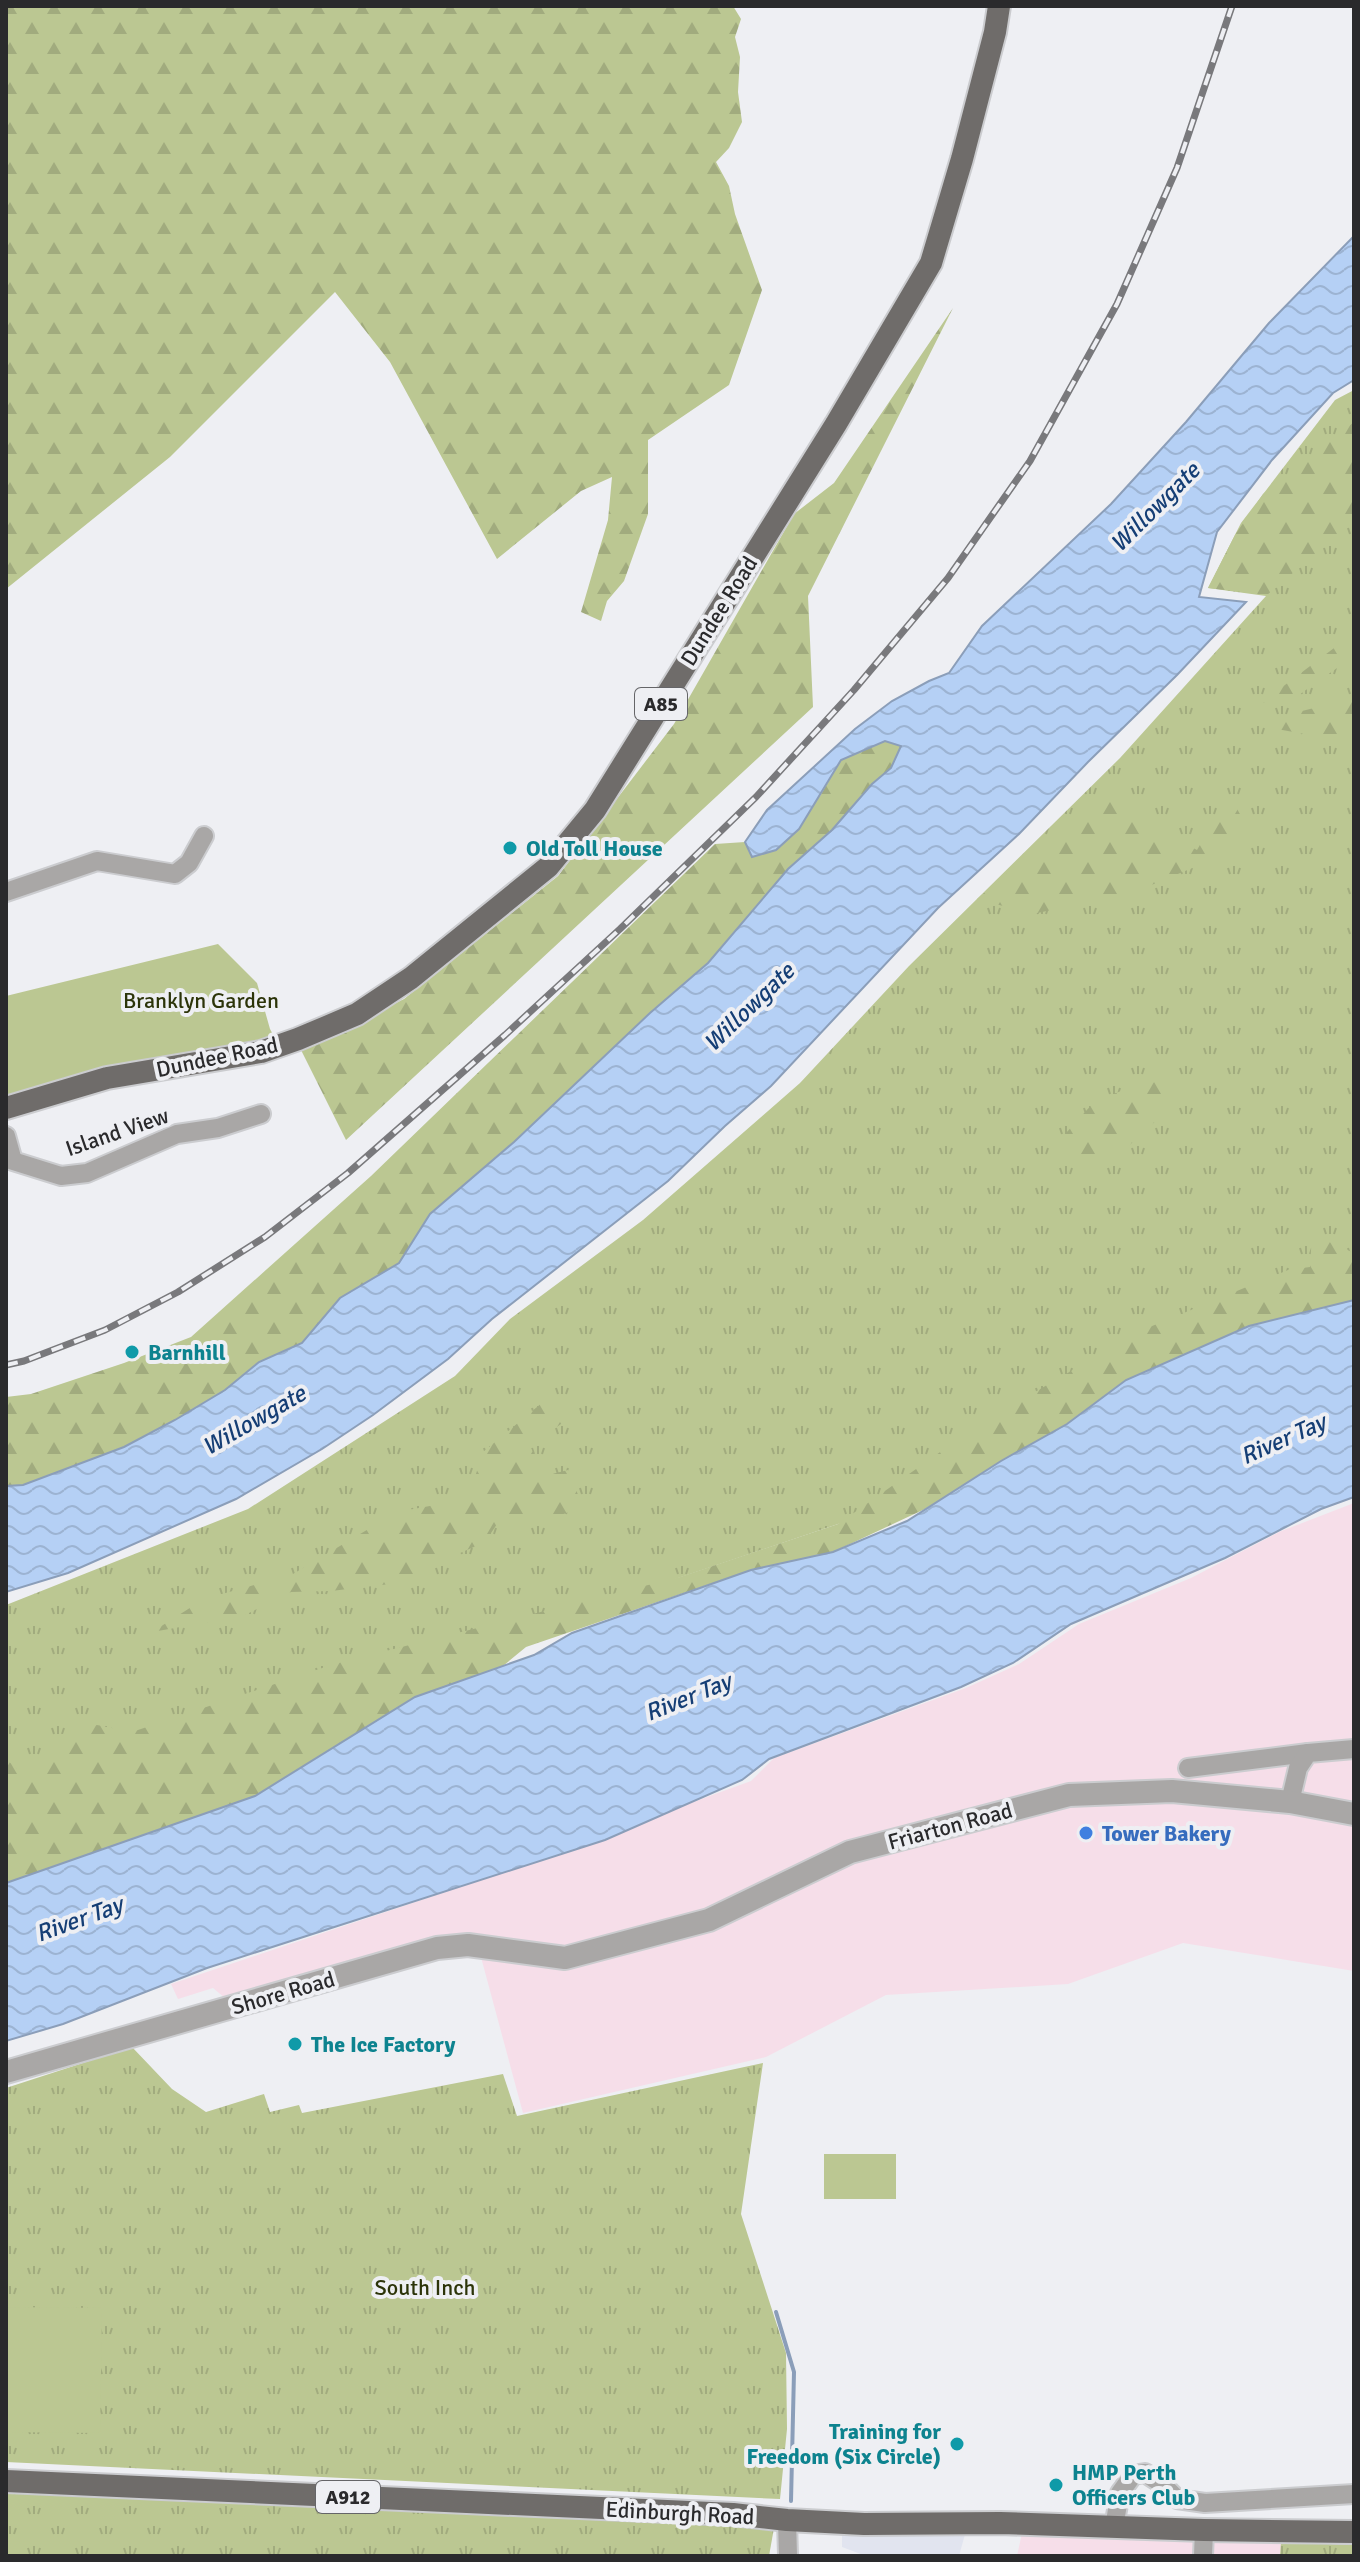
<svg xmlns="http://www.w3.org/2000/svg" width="1360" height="2562" viewBox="0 0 1360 2562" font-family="Signika,sans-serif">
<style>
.built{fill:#e1e4ef}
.industrial{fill:#f6dee9}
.grass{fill:url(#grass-tufts)}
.forest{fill:url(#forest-firs)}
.garden{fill:#bbc792}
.water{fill:url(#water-waves);stroke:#8b9eb9;stroke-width:2}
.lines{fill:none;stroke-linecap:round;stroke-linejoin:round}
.stream{stroke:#8b9eb9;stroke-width:4}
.minor-casing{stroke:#cbcccf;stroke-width:22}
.tertiary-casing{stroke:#cbcccf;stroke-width:26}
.primary-casing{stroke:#cbcccf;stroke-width:26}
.minor{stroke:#a9a7a6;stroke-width:18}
.tertiary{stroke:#a9a7a6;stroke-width:22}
.primary{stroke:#6f6c6a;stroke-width:22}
.rail-casing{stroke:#79797c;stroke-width:7}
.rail{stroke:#eeeff3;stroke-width:4;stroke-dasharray:12;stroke-linecap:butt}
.culture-dot{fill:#0f9aa8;stroke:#eeeff3;stroke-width:3}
.shop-dot{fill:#3f7fe0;stroke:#eeeff3;stroke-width:3}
.labels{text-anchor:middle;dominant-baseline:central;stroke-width:8;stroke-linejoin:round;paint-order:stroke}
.shield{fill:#eeeff3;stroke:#656568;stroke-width:2}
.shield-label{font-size:20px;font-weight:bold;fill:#2a2a2c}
.street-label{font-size:22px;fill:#2a2a2c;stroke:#eeeff3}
.culture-label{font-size:22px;font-weight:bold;fill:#0d838f;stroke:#eeeff3;text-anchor:start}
.park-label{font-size:22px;fill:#2c3409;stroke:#eeeff3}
.shop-label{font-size:22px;font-weight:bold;fill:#366cbe;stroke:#eeeff3;text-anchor:start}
.water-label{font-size:24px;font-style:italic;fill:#153e75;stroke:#eeeff3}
</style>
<defs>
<pattern id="grass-tufts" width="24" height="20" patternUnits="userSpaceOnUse" patternTransform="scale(2)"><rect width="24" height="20" fill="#bbc792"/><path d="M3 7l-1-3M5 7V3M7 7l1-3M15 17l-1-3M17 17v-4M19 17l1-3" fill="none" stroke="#a1ab7e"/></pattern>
<pattern id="forest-firs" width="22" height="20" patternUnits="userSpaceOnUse" patternTransform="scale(2)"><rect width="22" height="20" fill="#bbc792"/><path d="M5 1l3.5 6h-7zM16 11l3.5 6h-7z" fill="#a1ab7e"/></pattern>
<pattern id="water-waves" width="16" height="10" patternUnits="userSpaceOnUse" patternTransform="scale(2)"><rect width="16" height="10" fill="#b5d0f5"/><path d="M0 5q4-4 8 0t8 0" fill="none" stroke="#9cb3d2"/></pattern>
</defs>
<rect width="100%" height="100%" fill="#eeeff3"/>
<path class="built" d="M967 2527 959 2556H866L842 2547V2529Z"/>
<g class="industrial">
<path d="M1354 1503V1971L1183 1943 1068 1984 886 1995 766 2057 523 2113 475 1935 225 1998 213 1988 178 1999 171 1984 448 1891 751 1781 774 1758 966 1688 1019 1664 1079 1624 1191 1578 1279 1532Z"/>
<path d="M1022 2533 1354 2545V2556H1017Z"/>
</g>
<g class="grass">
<path d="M1354 390V1286L1227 1310 924 1495 6 1805V1605L248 1509 455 1376 510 1319 643 1220 800 1083 909 966 1120 758 1266 596 1208 588 1241 523 1335 400Z"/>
<path d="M132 2047 172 2089 206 2112 264 2094 270 2112 299 2105 302 2113 503 2074 517 2116 763 2063 741 2214 786 2353 787 2429 780 2499 6 2462V2088Z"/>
<path d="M6 2483 774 2528 769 2556H6Z"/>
<path d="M1281 2542 1354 2545V2556H1280Z"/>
</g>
<g class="forest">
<path d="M6 6H733L741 19 735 37 740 57 738 92 742 122 729 148 716 162 729 186 735 214 762 290 729 385 648 440V514L624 581 607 601 601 621 581 612 608 520 612 477 581 491 497 559 390 362 335 292 170 457 6 589Z"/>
<path d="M953 308 808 596 813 707 346 1140 301 1050 404 999 558 876 674 724 794 514 834 483Z"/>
<path d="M1354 422V521L1267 595 1208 588 1235 535 1263 494Z"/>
<path d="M1354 633V656L1296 697 1261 703Z"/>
<path d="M1354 698V737H1321L1250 724Z"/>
<path d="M885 741 901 746 891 768 872 784 832 830 788 869 708 963 650 1013 514 1142 430 1214 399 1263 340 1298 302 1343 259 1362 225 1390 175 1420 125 1447 23 1485 6 1486V1397L31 1394 124 1363 191 1337 371 1176 715 844 745 842 752 857 820 796 841 760Z"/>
<path d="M1107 789 1147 823 1197 850 1215 819 1237 809 1248 828 1226 854 1137 891 1033 914 977 899Z"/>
<path d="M1172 1078 1171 1107 1122 1152 1070 1159 1066 1133 1095 1101 1129 1088Z"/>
<path d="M1312 1234 1354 1253V1300L1249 1326 1126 1380 1067 1424 925 1509 833 1552 751 1570 526 1647 503 1666 415 1697 255 1796 6 1883V1759L20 1771 50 1757 55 1736 97 1725 132 1732 334 1664 680 1577 838 1524 980 1424 1140 1331 1288 1270 1310 1267Z"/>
<path d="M549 1397 568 1419 530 1446 544 1476 568 1470 583 1507C555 1517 528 1529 499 1521L485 1542 390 1584 331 1591 291 1592 243 1616 152 1632 204 1599 293 1574 397 1512 468 1499 483 1452Z"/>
</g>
<g class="garden">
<path d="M218 944 257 983 270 1029 276 1040 101 1067 6 1096V996Z"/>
<rect x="824" y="2154" width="72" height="45"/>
<path d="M6 2307 102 2308 100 2433 6 2432Z"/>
</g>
<g class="water">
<path d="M1354 236V380L1333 393 1272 460 1217 532 1199 597 1246 602 1177 675 1088 762 1019 834 938 908 771 1086 725 1126 668 1181 492 1319 448 1359 373 1415 322 1449 236 1499 68 1573 6 1592V1486L23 1485 124 1447 175 1420 225 1390 259 1362 302 1343 340 1298 399 1263 430 1214 514 1142 650 1013 708 963 788 869 832 830 872 784 891 768 901 746 885 741 841 760 799 829 776 850 752 857 745 842 767 810 855 729 892 701 929 681 949 673 982 626 1111 504 1186 422 1269 323Z"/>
<path d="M1354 1300V1497L1321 1509 1225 1558 1071 1624 1013 1663 961 1687 769 1759 742 1780 605 1840 207 1968 63 2024 6 2041V1883L255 1796 415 1697 534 1655 572 1633 751 1570 833 1552 907 1521 1001 1461 1067 1424 1126 1380 1249 1326Z"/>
</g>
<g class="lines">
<path class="stream" d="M776 2312 794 2372 791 2501"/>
<defs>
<g id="minor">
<path d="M6 892 97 861 175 874 189 863 204 836"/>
<path d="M6 1136 13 1161 61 1176 87 1173 177 1134 218 1128 261 1114"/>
<path d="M1188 1768 1308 1753"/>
<path d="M1290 1802 1298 1768 1308 1753 1354 1749"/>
<path d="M787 2520 788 2556"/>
<path d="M1114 2527 1120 2493 1133 2475 1145 2473 1162 2484 1177 2499 1205 2503 1354 2494"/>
<path d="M1203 2556 1204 2530"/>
</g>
<path id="tertiary" d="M6 2072 437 1948 468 1945 565 1958 709 1920 850 1852 1069 1795 1172 1791 1290 1802 1354 1814"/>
<g id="primary">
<path d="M6 1108 107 1078 261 1052 298 1039 357 1014 411 978 548 867 595 810 836 424 931 263 962 159 995 32 999 6"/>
<path d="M6 2481 733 2514 787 2520 864 2524 1000 2523 1204 2530 1354 2532"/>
</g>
</defs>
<use href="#minor" class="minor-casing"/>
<use href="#tertiary" class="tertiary-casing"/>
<use href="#primary" class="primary-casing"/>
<use href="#minor" class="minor"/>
<use href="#tertiary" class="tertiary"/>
<use href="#primary" class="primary"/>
<defs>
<path id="rail" d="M6 1365 24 1361 105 1330 178 1292 265 1237 348 1173 505 1035 620 929 756 797 854 690 948 578 1030 461 1117 304 1177 168 1232 6"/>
</defs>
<use href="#rail" class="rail-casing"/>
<use href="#rail" class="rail"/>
</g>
<g class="culture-dot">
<circle cx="510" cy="848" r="8"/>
<circle cx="132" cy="1352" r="8"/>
<circle cx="295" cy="2044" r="8"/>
<circle cx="957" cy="2444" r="8"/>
<circle cx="1056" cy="2485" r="8"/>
</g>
<circle class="shop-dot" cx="1086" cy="1833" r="8"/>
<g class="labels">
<g class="shield">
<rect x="635" y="688" width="52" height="32" rx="6"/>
<rect x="316" y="2481" width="64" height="32" rx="6"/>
</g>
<g class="shield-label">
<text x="661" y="704">A85</text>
<text x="348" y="2497">A912</text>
</g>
<g class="street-label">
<text transform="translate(719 611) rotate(-58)">Dundee Road</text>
<text transform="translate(217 1057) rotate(-12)">Dundee Road</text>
<text transform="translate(117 1132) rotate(-19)">Island View</text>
<text transform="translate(950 1826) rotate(-15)">Friarton Road</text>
<text transform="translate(283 1993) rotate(-16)">Shore Road</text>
<text transform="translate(680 2513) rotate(3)">Edinburgh Road</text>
</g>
<g class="culture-label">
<text x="526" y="848">Old Toll House</text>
<text x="148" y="1352">Barnhill</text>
<text x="311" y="2044">The Ice Factory</text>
<text x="941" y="2431" text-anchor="end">Training for<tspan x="941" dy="25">Freedom (Six Circle)</tspan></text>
<text x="1072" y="2472">HMP Perth<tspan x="1072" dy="25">Officers Club</tspan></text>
</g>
<g class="park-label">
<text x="201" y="1000">Branklyn Garden</text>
<text x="425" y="2287">South Inch</text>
</g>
<g class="shop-label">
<text x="1102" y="1833">Tower Bakery</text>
</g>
<g class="water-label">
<text transform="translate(1155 507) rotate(-45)">Willowgate</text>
<text transform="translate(749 1007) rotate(-44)">Willowgate</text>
<text transform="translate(254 1420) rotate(-30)">Willowgate</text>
<text transform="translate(1283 1439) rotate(-24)">River Tay</text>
<text transform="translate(688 1697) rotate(-22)">River Tay</text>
<text transform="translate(79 1919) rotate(-20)">River Tay</text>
</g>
</g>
<rect width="1360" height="2562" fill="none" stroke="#2a2a2c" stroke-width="16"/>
</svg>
